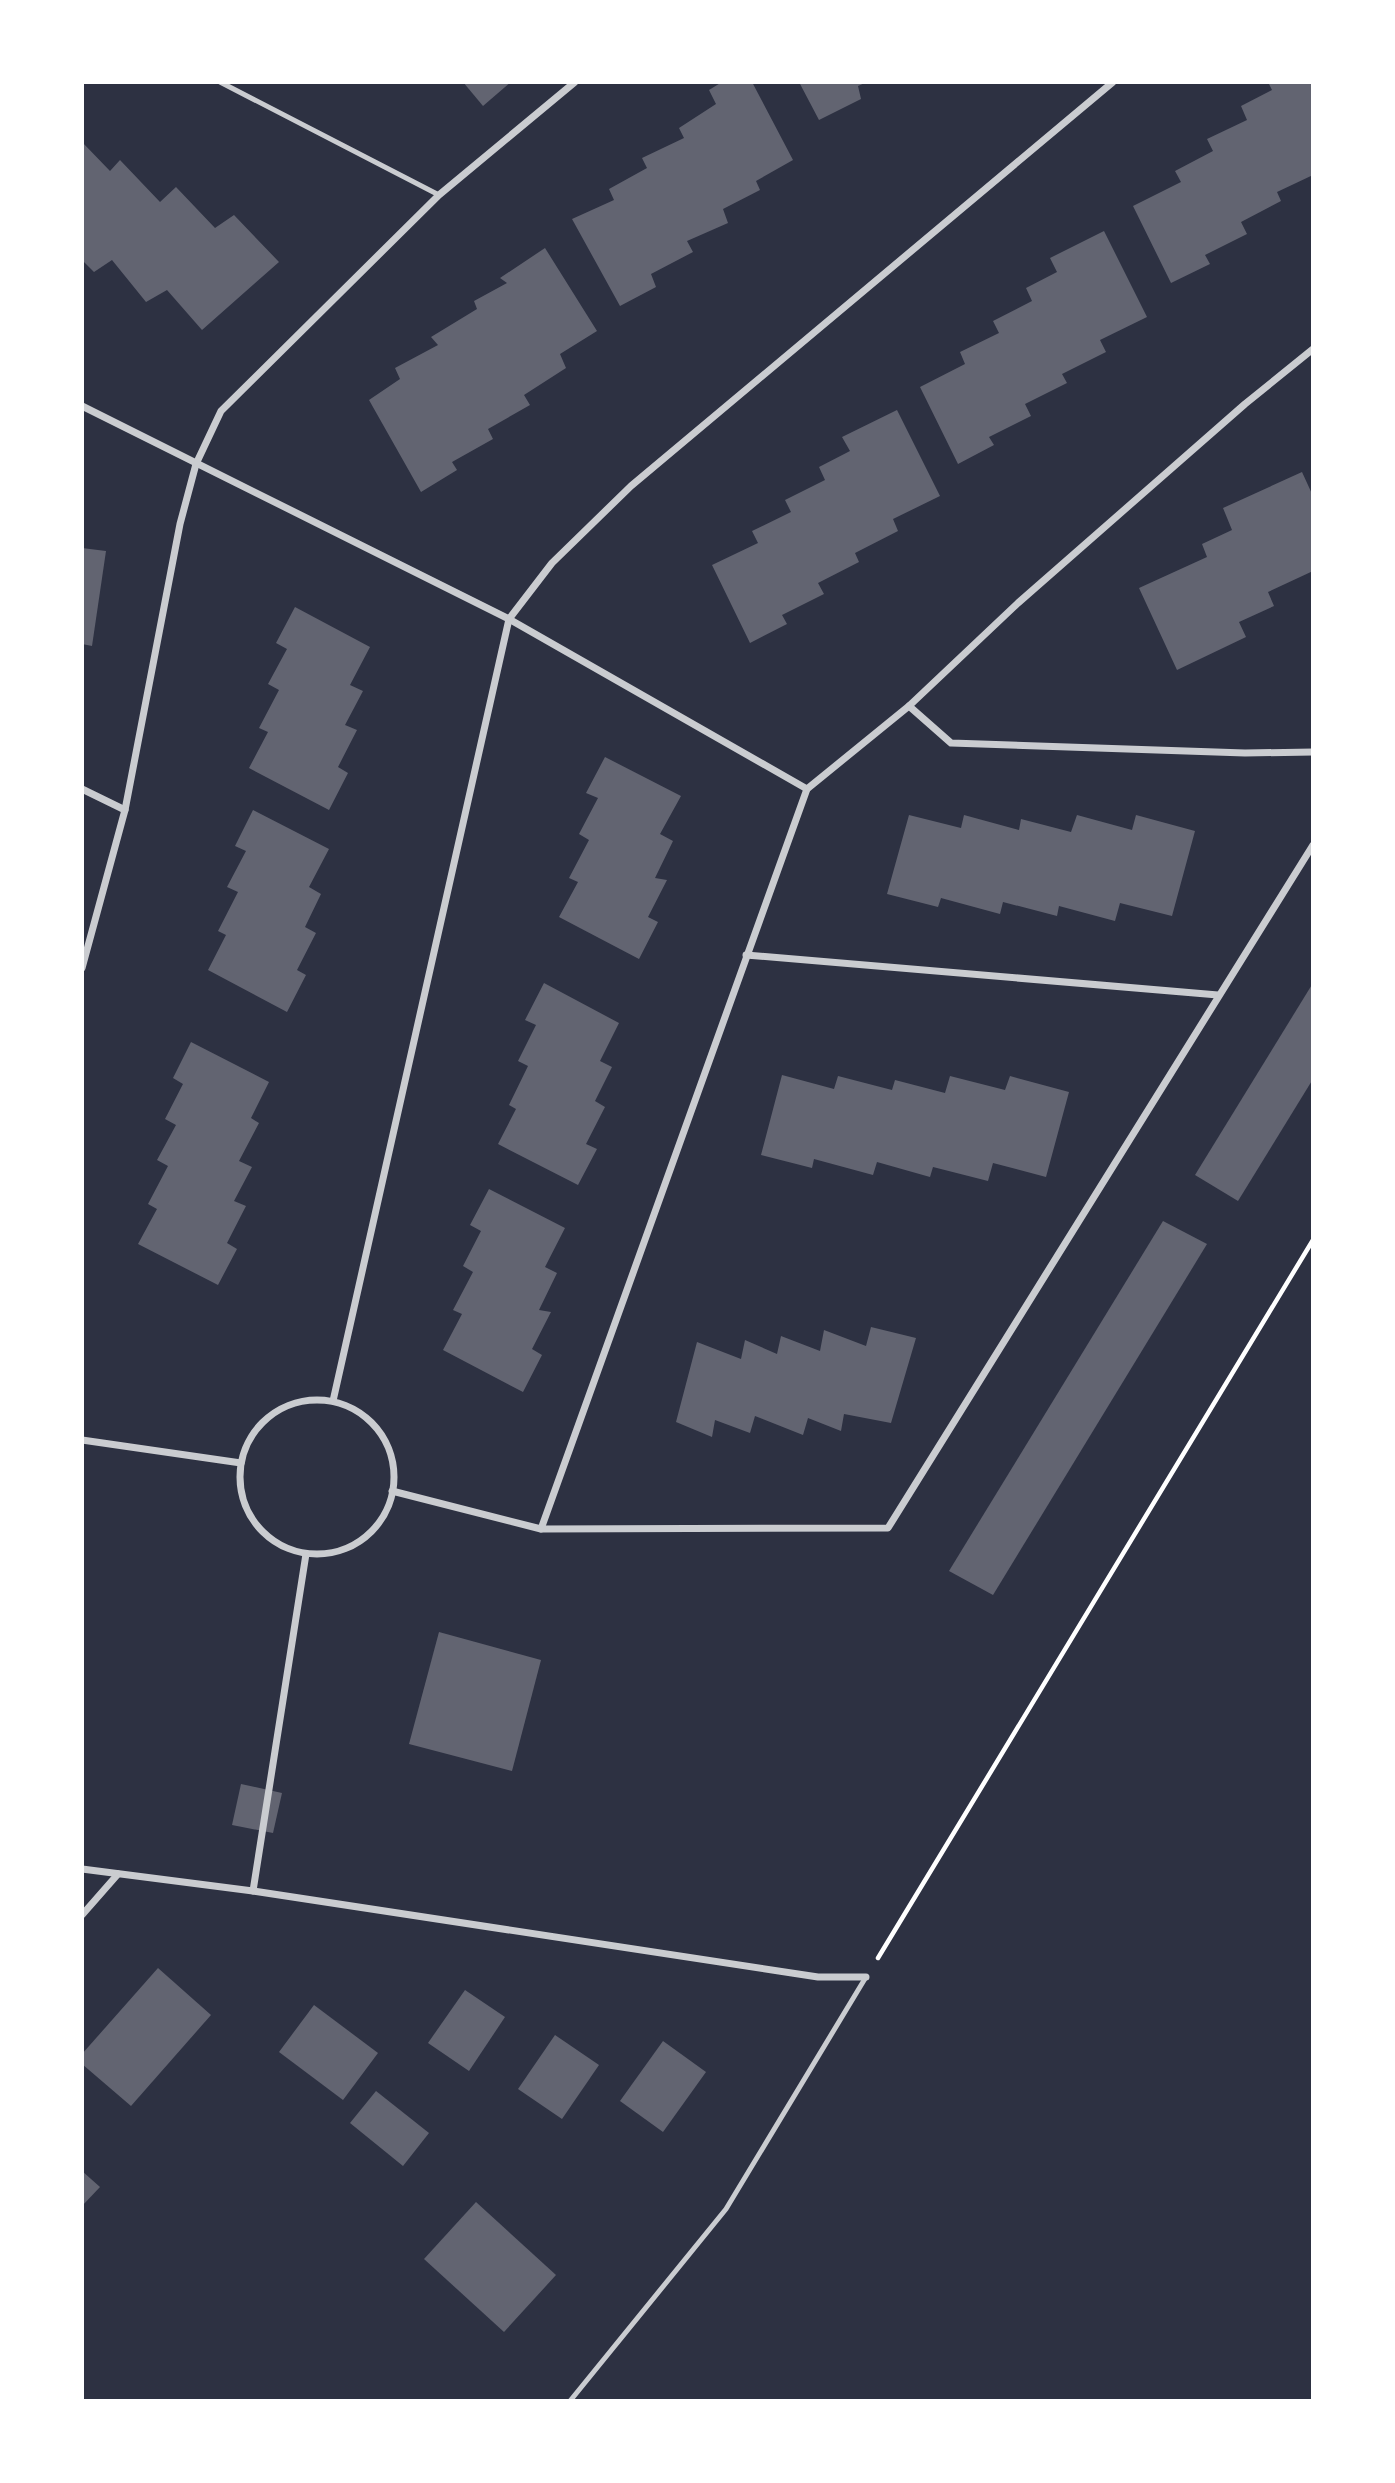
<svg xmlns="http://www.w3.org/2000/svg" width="1395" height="2483" viewBox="0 0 1395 2483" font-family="'Fira Sans Condensed',sans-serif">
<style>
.building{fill:#626471}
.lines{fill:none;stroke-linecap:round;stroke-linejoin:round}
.path{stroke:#fff;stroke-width:4.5}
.service{stroke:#caccd0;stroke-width:5}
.minor{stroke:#caccd0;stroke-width:7}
</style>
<rect width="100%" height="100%" fill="#2d3142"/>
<g class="building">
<path d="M463 82H511L483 106Z"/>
<path d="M722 82H752L793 160 756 181 760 190 723 209 728 223 687 241 693 252 651 274 656 287 620 306 572 219 614 200 609 189 647 168 642 158 684 138 679 128 716 104 709 90Z"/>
<path d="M799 82H867L858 86 861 99 819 120Z"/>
<path d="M1268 82H1313V175L1277 192 1281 201 1241 222 1247 234 1205 255 1210 264 1171 283 1133 206 1181 182 1175 171 1213 151 1207 139 1247 120 1241 106 1272 90Z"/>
<path d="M82 142 110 171 120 160 160 202 176 187 215 228 234 215 279 262 202 330 167 290 146 302 112 260 94 272 82 260Z"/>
<path d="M1104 231 1147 317 1100 340 1106 352 1062 374 1067 383 1025 404 1031 416 989 437 994 445 958 464 920 387 965 364 960 352 999 333 993 321 1032 301 1026 288 1057 272 1050 258Z"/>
<path d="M545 248 597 331 560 354 566 368 524 395 530 405 488 429 493 439 452 462 457 470 421 492 369 400 400 379 395 368 438 345 431 337 477 309 474 301 507 283 500 278Z"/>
<path d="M897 410 940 496 893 519 898 531 855 553 859 562 818 583 824 594 782 615 787 624 750 643 712 565 758 543 752 531 791 512 785 500 825 480 819 467 850 451 842 437Z"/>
<path d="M1302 472 1313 496V571L1268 592 1274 606 1239 622 1246 637 1177 670 1139 588 1207 557 1202 544 1232 530 1223 508Z"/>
<path d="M82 548 106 551 92 646 82 644Z"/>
<path d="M295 607 370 647 350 685 363 691 345 725 357 730 338 767 348 773 329 810 249 768 268 732 259 728 279 690 268 684 287 649 276 643Z"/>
<path d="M605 757 681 796 660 834 673 841 655 878 667 880 648 917 658 922 639 959 559 917 578 882 569 878 589 840 579 834 598 798 586 793Z"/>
<path d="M253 810 329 849 309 887 321 894 305 927 316 933 297 970 306 975 287 1012 208 970 226 935 218 931 238 892 227 887 246 851 235 846Z"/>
<path d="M909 815 961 828 964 815 1019 830 1021 819 1071 832 1077 815 1132 830 1136 815 1195 831 1172 916 1120 903 1115 921 1059 906 1057 916 1003 902 1000 914 941 898 938 907 887 894Z"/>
<path d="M544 983 619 1023 600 1061 612 1067 595 1101 605 1107 586 1144 597 1149 578 1185 498 1144 516 1109 509 1105 528 1066 518 1061 536 1025 525 1020Z"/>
<path d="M1313 983V1079L1238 1201 1195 1175Z"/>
<path d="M191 1042 269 1082 251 1118 259 1123 239 1161 252 1167 234 1201 246 1206 227 1243 237 1249 218 1285 138 1244 157 1209 148 1204 168 1166 157 1160 176 1125 165 1119 183 1084 173 1078Z"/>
<path d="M782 1075 834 1089 838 1076 892 1090 895 1080 945 1093 950 1076 1005 1090 1010 1076 1069 1092 1046 1177 993 1163 988 1181 933 1167 930 1177 877 1162 873 1175 814 1159 812 1168 761 1155Z"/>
<path d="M489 1189 565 1228 545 1267 557 1273 539 1310 551 1312 532 1349 542 1355 523 1392 443 1350 462 1314 453 1310 473 1272 463 1266 481 1231 470 1225Z"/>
<path d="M1163 1221 1207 1244 993 1595 949 1571Z"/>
<path d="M871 1327 916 1338 891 1423 844 1414 841 1431 808 1418 803 1435 755 1416 750 1433 715 1420 712 1437 676 1422 697 1342 741 1359 745 1340 777 1354 781 1336 820 1351 824 1330 866 1346Z"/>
<path d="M439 1632 541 1660 512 1771 409 1744Z"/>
<path d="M241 1784 282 1793 273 1833 232 1825Z"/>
<path d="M158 1968 211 2015 131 2106 82 2064V2054Z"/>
<path d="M465 1990 505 2017 469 2071 428 2043Z"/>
<path d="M314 2005 378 2053 343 2100 279 2052Z"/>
<path d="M555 2035 599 2065 562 2119 518 2089Z"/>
<path d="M663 2041 706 2072 663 2132 620 2101Z"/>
<path d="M376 2091 429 2133 403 2166 350 2123Z"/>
<path d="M82 2171 100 2187 82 2206Z"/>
<path d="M476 2202 556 2275 504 2332 424 2259Z"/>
</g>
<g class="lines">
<path class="path" d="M878 1958 1313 1240"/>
<g class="service">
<path d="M220 82 439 195"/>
<path d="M570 2401 726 2209 866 1977"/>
</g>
<g class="minor">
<path d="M82 406 509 619 807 789"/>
<path d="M909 706 951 743 1245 753 1313 752"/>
<path d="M82 789 125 810"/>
<path d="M746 955 1218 995"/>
<path d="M82 968 125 810 180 524 196 464 221 411 439 195 575 82"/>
<circle cx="317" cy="1477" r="77"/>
<path d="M333 1401 509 619 552 563 631 486 1113 82"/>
<path d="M82 1440 241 1463"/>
<path d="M392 1491 541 1529 888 1528 1313 845"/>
<path d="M541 1529 807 789 909 706 1018 603 1245 404 1313 349"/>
<path d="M82 1869 253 1891 818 1977H866"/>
<path d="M253 1891 306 1554"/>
<path d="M82 1915 118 1874"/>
</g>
</g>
<rect width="1395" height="2483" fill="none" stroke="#ffffff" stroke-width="168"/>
</svg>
